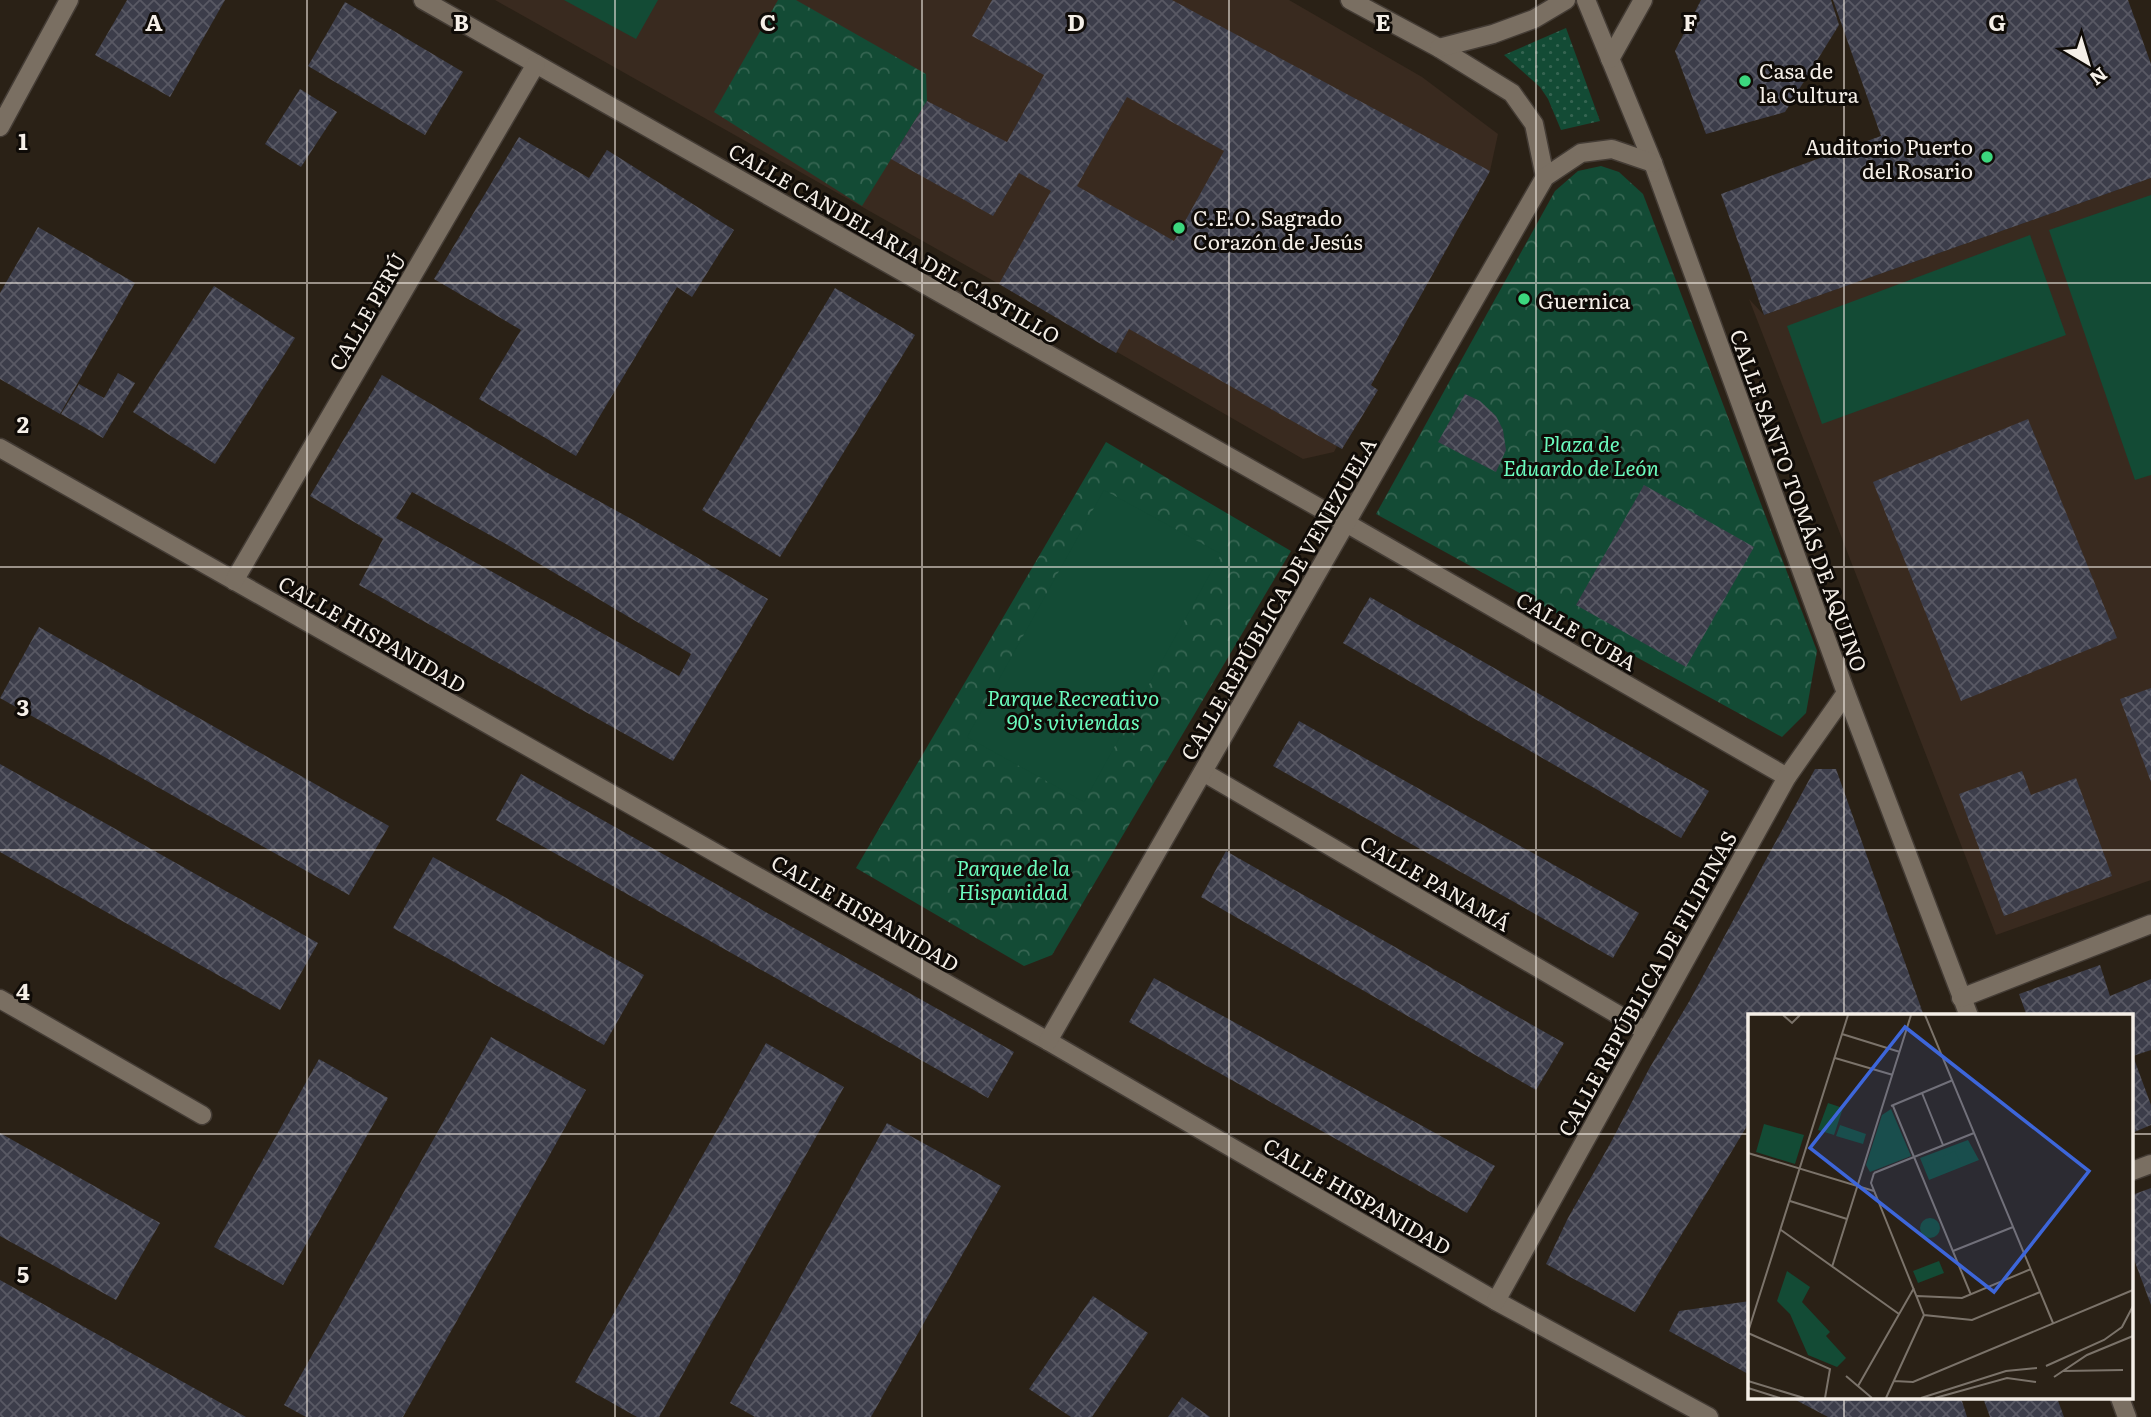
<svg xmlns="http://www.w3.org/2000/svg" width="2151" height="1417" viewBox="0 0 2151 1417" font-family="Literata,serif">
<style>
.education{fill:#392a1f}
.grass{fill:url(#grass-dots)}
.park{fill:url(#park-crowns)}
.pitch{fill:#134b35}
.building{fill:url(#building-cross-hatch);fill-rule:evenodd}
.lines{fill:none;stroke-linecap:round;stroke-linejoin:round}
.service-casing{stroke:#443c35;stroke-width:21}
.minor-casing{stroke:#443c35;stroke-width:21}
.service{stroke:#7a6f62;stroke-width:18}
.minor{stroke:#7a6f62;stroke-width:18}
.grid{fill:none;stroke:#f5efe8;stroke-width:2;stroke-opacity:0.55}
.poi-dot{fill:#3cd77e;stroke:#0f0b07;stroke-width:2.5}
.labels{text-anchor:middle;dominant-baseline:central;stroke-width:6;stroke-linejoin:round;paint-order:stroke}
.poi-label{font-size:21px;fill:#f5efe8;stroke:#0f0b07;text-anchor:start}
.street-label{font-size:21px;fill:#f5efe8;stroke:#0f0b07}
.park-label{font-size:21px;font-style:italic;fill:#6bfcbe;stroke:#0f0b07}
.inset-road{fill:none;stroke:#7b736a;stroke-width:2}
.view{fill:#3d66da;fill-opacity:0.15;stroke:#3d66da;stroke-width:3.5}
.inset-edge{fill:none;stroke:#f5efe8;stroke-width:3.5}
.grid-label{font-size:23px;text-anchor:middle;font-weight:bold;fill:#f5efe8;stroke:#0f0b07;stroke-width:6;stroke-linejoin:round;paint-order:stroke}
</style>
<defs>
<pattern id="grass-dots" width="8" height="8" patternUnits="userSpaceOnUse" patternTransform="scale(1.75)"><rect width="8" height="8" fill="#134b35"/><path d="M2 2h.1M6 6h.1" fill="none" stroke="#366552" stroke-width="1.8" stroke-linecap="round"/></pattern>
<pattern id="park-crowns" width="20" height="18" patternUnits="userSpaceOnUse" patternTransform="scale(1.75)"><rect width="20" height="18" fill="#134b35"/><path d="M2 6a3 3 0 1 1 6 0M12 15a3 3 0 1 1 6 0" fill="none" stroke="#366552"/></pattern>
<pattern id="building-cross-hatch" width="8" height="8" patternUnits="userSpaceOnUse" patternTransform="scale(1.75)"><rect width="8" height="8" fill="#3c3d4a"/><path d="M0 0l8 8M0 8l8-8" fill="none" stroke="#595964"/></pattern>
</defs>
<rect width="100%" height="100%" fill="#2a2116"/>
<g class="education">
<path d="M495 0H1289L1422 77 1498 134 1490 171 1371 385 1378 390 1342 449 1337 446 1334 452 1303 459 999 284Z"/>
<path d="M2151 178V880L1996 935 1749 299 1764 315Z"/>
</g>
<path class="grass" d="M1566 28 1600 121 1561 130 1548 99 1540 87 1504 55Z"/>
<g class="park">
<path d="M778 0H796L926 74 927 101 862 206 714 112Z"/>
<path d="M1601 166 1619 172 1643 194 1817 651 1806 713 1782 737 1376 514 1555 191 1578 171Z"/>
<path d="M1106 442 1291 551 1052 955 1024 966 856 868Z"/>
</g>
<g class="pitch">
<path d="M564 0H658L636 39Z"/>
<path d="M2151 195V475L2135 480 2049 230Z"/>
<path d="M2030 235 2066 335 1822 424 1787 326Z"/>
<path d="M1104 490 1221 554 1084 802 967 737Z"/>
</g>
<g class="building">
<path d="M127 0H225L170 97 95 55Z"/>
<path d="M992 0H1172L1490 171 1371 385 1378 390 1342 449 1129 329 1116 353 999 284 1051 191 1019 173 993 216 891 159 927 101 1007 142 1044 75 972 36ZM1127 97 1224 151 1174 241 1077 186Z"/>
<path d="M1701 0H1831L1839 25 1785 112 1706 134 1675 51Z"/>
<path d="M1833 0H2128L2151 64V178L1764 315 1721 194 1881 136Z"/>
<path d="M345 2 463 72 425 135 308 66Z"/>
<path d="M300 89 337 112 301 167 265 144Z"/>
<path d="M519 137 589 178 607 150 734 230 692 297 677 287 576 456 479 399 521 330 434 279Z"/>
<path d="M38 227 135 283 60 414 0 379V293Z"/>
<path d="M214 286 295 338 215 464 133 412Z"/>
<path d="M835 288 915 335 780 557 702 510Z"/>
<path d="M118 373 135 383 103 438 61 414 79 384 104 398Z"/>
<path d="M382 375 546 472 635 521 768 599 673 761 359 585 383 539 310 496ZM412 492 506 544 691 654 679 676 396 518Z"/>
<path d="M1465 394 1480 401 1496 416 1503 430 1506 450 1496 472 1438 442Z"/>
<path d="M2028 419 2117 638 1961 701 1873 482Z"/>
<path d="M1644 485 1754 547 1686 667 1576 605Z"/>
<path d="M1370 597 1709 791 1681 838 1343 643Z"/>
<path d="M39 627 389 826 349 895 0 698Z"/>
<path d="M2151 688V782L2120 699Z"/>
<path d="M1299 721 1639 913 1613 958 1273 766Z"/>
<path d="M0 764 318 943 280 1010 0 852Z"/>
<path d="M1815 769H1836L1924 1016H1750V1121L1635 1312 1546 1264 1568 1218 1610 1144 1649 1069 1690 1000Z"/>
<path d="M2022 771 2031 795 2076 778 2112 876 2004 916 1959 794Z"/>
<path d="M521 774 1014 1052 988 1098 496 820Z"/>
<path d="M1226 851 1564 1043 1536 1090 1201 897Z"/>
<path d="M433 857 644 975 604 1045 393 928Z"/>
<path d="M2100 965 2110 996 2151 979V1050L2133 1056 2151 1105V1125L2132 1133V1016H2027L2019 994Z"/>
<path d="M1154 978 1495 1166 1467 1213 1129 1022Z"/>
<path d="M491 1037 586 1090 403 1417H306L284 1405Z"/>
<path d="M766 1043 844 1087 659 1417H637L575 1382Z"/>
<path d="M319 1059 388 1098 283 1285 214 1247Z"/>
<path d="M887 1123 1001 1186 871 1417H755L730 1403Z"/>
<path d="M0 1133 160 1223 116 1300 0 1236Z"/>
<path d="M2151 1188V1305L2132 1254V1195Z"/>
<path d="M0 1280 246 1417H0Z"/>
<path d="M1093 1296 1148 1333 1092 1417H1071L1029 1389Z"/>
<path d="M1750 1301V1375L1669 1331 1679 1311Z"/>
<path d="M1182 1397 1210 1417H1168Z"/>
<path d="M1792 1398H1956L1962 1401 1967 1417H1828Z"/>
<path d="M1983 1398H2057L2064 1417H1990Z"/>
</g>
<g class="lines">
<defs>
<path id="service" d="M0 999 202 1115"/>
<g id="minor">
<path d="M423 0 1346 523 1787 777"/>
<path d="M1350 0 1439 48 1512 93 1534 124 1545 177"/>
<path d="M1586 0 1653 163 1846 693 1969 1016"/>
<path d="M1439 48 1493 34 1534 19 1566 0"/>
<path d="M1610 59 1643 0"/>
<path d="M0 127 69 0"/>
<path d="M0 448 1048 1041 1496 1301 1709 1417"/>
<path d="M234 581 536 64"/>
<path d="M1203 772 1646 1031"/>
<path d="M1961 998 2151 924"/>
<path d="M1048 1041 1545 177 1581 153 1612 149 1653 163"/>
<path d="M2132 1171 2151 1164"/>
<path d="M1496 1301 1787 777 1846 693"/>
<path d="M2120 1398 2127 1417"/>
</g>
</defs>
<use href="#service" class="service-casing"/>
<use href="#minor" class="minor-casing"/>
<use href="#service" class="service"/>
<use href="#minor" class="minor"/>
</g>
<path class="grid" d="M307 0V1417M615 0V1417M922 0V1417M1229 0V1417M1536 0V1417M1844 0V1016M0 283H2151M0 567H2151M0 850H2151M0 1134H1750M2132 1134H2151M1844 1398V1417"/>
<g class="poi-dot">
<circle cx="1745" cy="81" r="7"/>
<circle cx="1987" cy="157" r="7"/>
<circle cx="1179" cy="228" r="7"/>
<circle cx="1524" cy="299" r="7"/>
</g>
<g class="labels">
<g class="poi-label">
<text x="1759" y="69">Casa de<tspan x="1759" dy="24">la Cultura</tspan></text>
<text x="1973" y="145" text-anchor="end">Auditorio Puerto<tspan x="1973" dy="24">del Rosario</tspan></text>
<text x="1193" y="216">C.E.O. Sagrado<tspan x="1193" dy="24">Corazón de Jesús</tspan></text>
<text x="1538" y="299">Guernica</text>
</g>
<g class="street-label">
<text transform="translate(895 242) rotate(30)">CALLE CANDELARIA DEL CASTILLO</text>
<text transform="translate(366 311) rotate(-60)">CALLE PERÚ</text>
<text transform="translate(1800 500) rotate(70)">CALLE SANTO TOMÁS DE AQUINO</text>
<text transform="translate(1277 598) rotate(-60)">CALLE REPÚBLICA DE VENEZUELA</text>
<text transform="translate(1577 630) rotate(30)">CALLE CUBA</text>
<text transform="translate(373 633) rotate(30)">CALLE HISPANIDAD</text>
<text transform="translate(1436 882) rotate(30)">CALLE PANAMÁ</text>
<text transform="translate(866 912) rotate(30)">CALLE HISPANIDAD</text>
<text transform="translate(1646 983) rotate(-61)">CALLE REPÚBLICA DE FILIPINAS</text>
<text transform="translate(1358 1195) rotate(30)">CALLE HISPANIDAD</text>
</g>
<g class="park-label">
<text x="1581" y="442">Plaza de<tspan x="1581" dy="24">Eduardo de León</tspan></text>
<text x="1073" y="696">Parque Recreativo<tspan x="1073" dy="24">90's viviendas</tspan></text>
<text x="1013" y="866">Parque de la<tspan x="1013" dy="24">Hispanidad</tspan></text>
</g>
</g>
<g transform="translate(1748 1014)">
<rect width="385" height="385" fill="#2a2116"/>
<path d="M143 95 163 142 122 158 118 151 134 101ZM220 126 231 146 181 166 172 144ZM172 214a10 10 0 1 1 20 0a10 10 0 1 1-20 0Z" fill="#134b35"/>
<path d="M80 89 95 94 86 121 70 116ZM16 110 56 121 47 150 8 138ZM92 111 118 120 115 130 88 122ZM207 137 213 150 184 162 179 149ZM191 247 196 259 170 269 165 257ZM39 257 62 273 54 288 82 318 78 322 98 344 89 353 60 341 42 300 29 287Z" fill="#134b35"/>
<path class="inset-road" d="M35 1 44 9 52 1M177 1 305 309M94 20 152 38M87 44 145 61M174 79 195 131M143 92 205 66M145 92 223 281M0 139 126 177M126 159 123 169 176 301 224 306 292 278M126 159 226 119M42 187 99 205M33 216 151 300M205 237 265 213M84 253 163 1M169 282 214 284 283 255M0 318 100 1M0 319 82 355 77 384M298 352 356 326 374 313 385 292M315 357 375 356M98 362 124 384M306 363 339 341 385 322M0 367 56 384M146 367 165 368 385 276M110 372 166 274M0 374 32 384M138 384 176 301M173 384 258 357 289 354M187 384 259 364 288 368"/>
<path class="view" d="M157 13 341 157 246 278 62 134Z"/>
<rect width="385" height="385" class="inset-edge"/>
</g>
<g class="grid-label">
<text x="154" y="31">A</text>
<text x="461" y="31">B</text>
<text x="768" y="31">C</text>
<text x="1076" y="31">D</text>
<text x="1383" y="31">E</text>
<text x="1690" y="31">F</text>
<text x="1997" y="31">G</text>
<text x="23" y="150">1</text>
<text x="23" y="433">2</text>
<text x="23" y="716">3</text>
<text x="23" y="1000">4</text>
<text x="23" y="1283">5</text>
</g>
<g transform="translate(2088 63) rotate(142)" stroke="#0f0b07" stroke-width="5" paint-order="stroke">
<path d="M0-5L12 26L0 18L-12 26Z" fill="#f5efe8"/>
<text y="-10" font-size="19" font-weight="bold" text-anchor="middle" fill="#f5efe8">N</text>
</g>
</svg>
